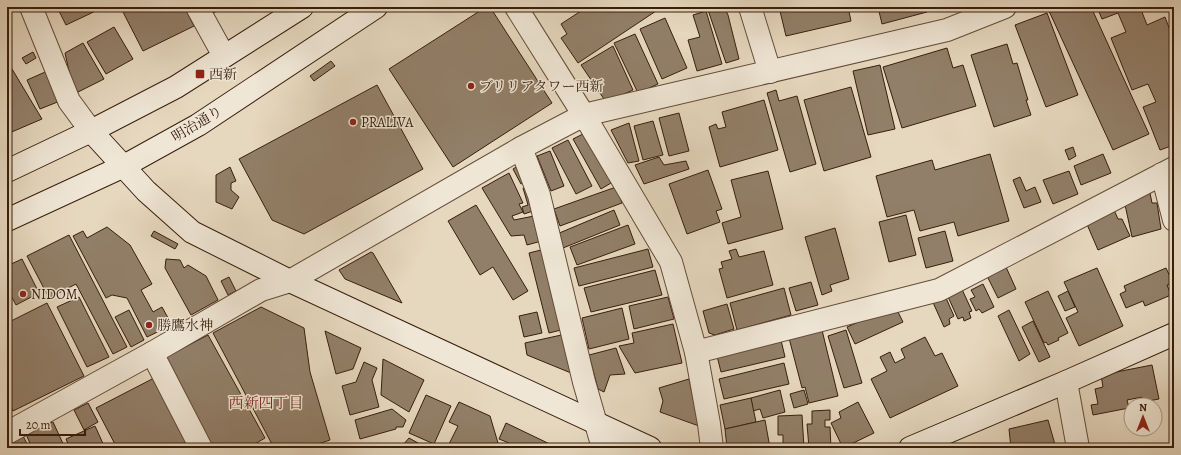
<svg xmlns="http://www.w3.org/2000/svg" width="1181" height="455" viewBox="0 0 1181 455" font-family="Alegreya,'Noto Serif JP',serif">
<style>
.building{fill:#927f69;stroke:#381e0c}
.lines{fill:none;stroke-linecap:round;stroke-linejoin:round}
.street-casing{stroke:#644c39;stroke-width:24}
.secondary-casing{stroke:#381e0c;stroke-width:24}
.street{stroke:#efe6d5;stroke-width:22}
.secondary{stroke:#efe6d5;stroke-width:22}
.poi-dot{fill:#8f2418;stroke:#efe6d5;stroke-width:1.5}
.labels{text-anchor:middle;dominant-baseline:central;stroke-width:3;stroke-linejoin:round;paint-order:stroke}
.poi-label{font-size:14px;fill:#381e0c;stroke:#efe6d5;text-anchor:start}
.street-label{font-size:14px;fill:#381e0c;stroke:#efe6d5}
.neighbourhood-label{font-size:15px;fill:#7a1f14;stroke:#efe6d5}
</style>
<rect width="100%" height="100%" fill="#e6d8bf"/>
<filter id="stains"><feTurbulence type="fractalNoise" baseFrequency=".005" numOctaves="4"/><feColorMatrix values="0 0 0 0 .2 0 0 0 0 .09 0 0 0 0 .02 0 0 0 .5 -.17"/></filter>
<radialGradient id="worn" r=".72"><stop offset=".6" stop-color="#630" stop-opacity="0"/><stop offset="1" stop-color="#630" stop-opacity=".3"/></radialGradient>
<g class="building">
<path d="M57 7H102V8L66 25Z"/>
<path d="M132 7H184L194 26 143 51 123 12Z"/>
<path d="M207 7H222L223 8 211 14Z"/>
<path d="M486 7H490L552 103 453 167 389 69Z"/>
<path d="M587 7H653L656 11 578 63 561 38 567 34 561 24Z"/>
<path d="M707 7H724L728 15 739 59 726 63Z"/>
<path d="M779 7H848L851 21 786 36Z"/>
<path d="M878 7H925L927 12 882 24Z"/>
<path d="M1059 7H1091L1149 134 1113 150 1049 11Z"/>
<path d="M1097 7H1140L1147 25 1165 17 1174 41V74L1173 75 1174 78V130H1173L1174 145 1160 150 1143 107 1156 102 1148 84 1132 90 1111 38 1126 32 1118 13 1102 19Z"/>
<path d="M706 11 722 64 697 71 688 40 700 37 693 15Z"/>
<path d="M1047 13 1078 95 1046 107 1015 25Z"/>
<path d="M665 18 687 68 662 79 640 29Z"/>
<path d="M114 27 133 59 106 74 87 42Z"/>
<path d="M635 34 658 84 638 93 614 43Z"/>
<path d="M83 43 104 79 74 94 65 53Z"/>
<path d="M1007 44 1013 64 1017 63 1028 100H1026L1031 115 994 127 971 55Z"/>
<path d="M613 46 633 90 606 102 581 65Z"/>
<path d="M947 48 953 68 963 65 976 106 902 128 883 67Z"/>
<path d="M33 52 36 58 26 64 22 58Z"/>
<path d="M331 61 335 66 314 81 310 76Z"/>
<path d="M7 64H9L42 119 7 134Z"/>
<path d="M880 65 895 129 868 135 853 71Z"/>
<path d="M52 69 65 99 40 109 27 80Z"/>
<path d="M377 85 423 169 304 234 272 220 239 159Z"/>
<path d="M851 87 871 157 824 171 804 100Z"/>
<path d="M776 90 779 101 797 96 816 164 790 172 767 93Z"/>
<path d="M764 100 778 150 720 167 709 127 716 124 718 129 726 127 722 112Z"/>
<path d="M679 113 689 151 669 156 659 118Z"/>
<path d="M653 121 663 155 643 160 634 126Z"/>
<path d="M629 123 639 161 628 163 611 130Z"/>
<path d="M583 134 616 180 601 189 573 139Z"/>
<path d="M568 140 592 186 576 194 552 148Z"/>
<path d="M1073 147 1076 156 1069 160 1065 150Z"/>
<path d="M550 151 564 186 551 191 537 156Z"/>
<path d="M990 154 1009 221 958 236 954 222 920 231 914 210 887 217 876 176 932 160 935 170Z"/>
<path d="M1103 154 1111 173 1081 185 1074 166Z"/>
<path d="M659 157 664 165 686 161 689 169 644 184 635 165Z"/>
<path d="M521 164 529 180 521 184 513 169Z"/>
<path d="M230 167 236 181 231 183V190L239 197 232 209 216 202V175Z"/>
<path d="M708 170 722 209 716 211 720 222 687 234 669 184Z"/>
<path d="M768 171 783 229 728 244 722 223 741 217 731 180Z"/>
<path d="M1069 171 1078 194 1053 204 1043 180Z"/>
<path d="M509 173 523 203 519 204 523 212 512 216 514 220 539 215 545 240 527 245 524 235 511 236 482 188Z"/>
<path d="M1020 177 1026 191 1035 187 1041 202 1024 208 1013 180Z"/>
<path d="M531 185 539 209 524 214 522 207 528 205 523 188Z"/>
<path d="M616 187 622 203 560 226 554 209Z"/>
<path d="M1149 188 1152 203H1157L1161 229 1132 237 1124 200Z"/>
<path d="M476 205 528 291 513 300 493 267 480 275 448 221Z"/>
<path d="M614 210 620 225 563 248 557 234Z"/>
<path d="M1114 210 1118 219H1122L1130 236 1098 250 1086 222Z"/>
<path d="M906 215 916 255 889 262 879 222Z"/>
<path d="M628 225 635 244 577 265 570 247Z"/>
<path d="M107 227 130 245 152 284 141 290 153 312 162 307 172 325 147 337 127 298 112 295 106 298 73 236 83 231 87 238Z"/>
<path d="M835 228 849 279 830 285 832 291 822 295 805 237Z"/>
<path d="M154 231 178 244 175 249 151 236Z"/>
<path d="M945 231 953 261 926 268 918 238Z"/>
<path d="M69 235 127 347 113 354 76 284 49 298 27 256Z"/>
<path d="M545 249 565 329 549 333 529 253Z"/>
<path d="M648 249 653 267 579 286 574 268Z"/>
<path d="M736 249 739 257 764 251 773 285 727 298 719 269 723 268 721 262 732 259 729 251Z"/>
<path d="M371 252 373 253 402 303 345 279 339 270Z"/>
<path d="M22 259 39 293 16 305 7 288V266Z"/>
<path d="M166 259 180 260 184 268 188 265 206 276 218 300 191 315 165 268Z"/>
<path d="M1006 267 1016 289 998 298 987 276Z"/>
<path d="M1097 268 1123 326 1079 346 1066 318 1078 312 1064 282Z"/>
<path d="M1166 268 1173 283 1167 285 1171 295 1145 306 1143 301 1126 308 1120 294 1126 291 1124 286Z"/>
<path d="M655 270 662 295 591 312 584 288Z"/>
<path d="M229 277 236 291 228 295 221 281Z"/>
<path d="M811 282 818 305 796 311 789 288Z"/>
<path d="M959 283 972 311 969 312 971 318 964 321 963 317 958 319 945 290Z"/>
<path d="M983 284 994 307 982 313 979 309 976 311 970 299 975 297 971 290Z"/>
<path d="M784 288 791 315 737 330 730 303Z"/>
<path d="M942 289 954 316 949 319 950 324 944 327 931 298Z"/>
<path d="M1048 291 1068 333 1058 338 1059 340 1048 345 1046 342 1044 343 1025 302Z"/>
<path d="M1068 291 1075 307 1065 311 1058 296Z"/>
<path d="M79 297 109 357 87 367 57 307Z"/>
<path d="M668 297 674 319 634 329 629 306Z"/>
<path d="M47 303 84 376 13 411 7 400V323Z"/>
<path d="M727 304 734 329 715 335 709 333 703 311Z"/>
<path d="M895 306 903 322 855 344 847 327Z"/>
<path d="M261 307 304 328 310 372 330 440 306 448H274L213 333Z"/>
<path d="M622 308 629 339 589 349 582 318Z"/>
<path d="M129 310 144 340 131 347 115 317Z"/>
<path d="M1009 310 1030 354 1019 361 998 316Z"/>
<path d="M537 312 542 333 524 337 519 316Z"/>
<path d="M1033 321 1050 357 1039 362 1022 327Z"/>
<path d="M673 324 682 363 635 373 619 346 634 343 632 333Z"/>
<path d="M822 330 838 396 809 403 805 387 802 388 789 338Z"/>
<path d="M846 330 862 383 844 388 828 336Z"/>
<path d="M325 331 361 348 353 369 336 374Z"/>
<path d="M566 334 576 375 527 355 525 343Z"/>
<path d="M208 335 265 438 248 448H210L162 359Z"/>
<path d="M780 336 785 357 721 372 716 352Z"/>
<path d="M925 337 935 356 942 353 958 386 890 418 871 379 887 371 880 357 890 352 895 363 905 358 901 349Z"/>
<path d="M616 348 625 374 610 375 604 392 598 389 589 355Z"/>
<path d="M383 359 424 380 409 412 381 395Z"/>
<path d="M364 362 377 368 372 380 379 407 350 415 342 386 356 382Z"/>
<path d="M784 363 789 384 724 399 719 379Z"/>
<path d="M1152 365 1159 399 1143 402 1142 397 1127 400 1129 408 1093 415 1091 405 1098 404 1095 389 1103 387 1101 375Z"/>
<path d="M154 378 191 448H117L96 408Z"/>
<path d="M689 379 699 426 660 412 663 401 659 388Z"/>
<path d="M780 390 785 412 763 418 760 409 753 411 751 398Z"/>
<path d="M804 390 808 404 794 408 790 394Z"/>
<path d="M426 395 451 406 434 444 409 433Z"/>
<path d="M751 398 756 422 725 429 720 405Z"/>
<path d="M459 402 490 416 498 443 489 448H447L458 426 449 422Z"/>
<path d="M858 402 874 433 843 448 831 423 841 418 839 412Z"/>
<path d="M88 403 98 422 84 430 74 410Z"/>
<path d="M392 409 406 420 403 427H396V429L360 439 355 420Z"/>
<path d="M830 410V420H825V427H830L831 448H809L807 424H812V411Z"/>
<path d="M802 415 804 448H783V435H778V416Z"/>
<path d="M765 420 770 448H727L725 429Z"/>
<path d="M1048 420 1056 448H1011L1009 429Z"/>
<path d="M53 422 65 448H32L26 434Z"/>
<path d="M506 423 558 448H507L509 443 499 439Z"/>
<path d="M95 426 105 448H70L66 439Z"/>
<path d="M23 436 29 448H7V443Z"/>
<path d="M409 438 427 448H395L402 446Z"/>
</g>
<g class="lines">
<defs>
<g id="street">
<path d="M31 7 69 101 91 131"/>
<path d="M197 7 224 56"/>
<path d="M516 7 590 125 671 262 696 352 709 424 712 448"/>
<path d="M750 7 770 72"/>
<path d="M521 148 539 195 584 382 603 448"/>
<path d="M1162 174 1174 220"/>
<path d="M696 352 939 290 1174 168"/>
<path d="M152 353 201 448"/>
<path d="M1066 382 1078 448"/>
<path d="M7 433 152 353 261 290 290 281 521 148 584 115 947 30 1005 7"/>
</g>
<g id="secondary">
<path d="M91 131 146 191 192 232 290 281 650 448"/>
<path d="M7 171 91 131 176 87 302 7"/>
<path d="M7 220 124 166 198 125 376 7"/>
<path d="M910 448 1066 382 1174 334"/>
</g>
</defs>
<use href="#street" class="street-casing"/>
<use href="#secondary" class="secondary-casing"/>
<use href="#street" class="street"/>
<use href="#secondary" class="secondary"/>
</g>
<g class="poi-dot">
<rect x="195" y="69" width="10" height="10" rx="2"/>
<circle cx="471" cy="86" r="4"/>
<circle cx="353" cy="122" r="4"/>
<circle cx="23" cy="294" r="4"/>
<circle cx="149" cy="325" r="4"/>
</g>
<g class="labels">
<g class="poi-label">
<text x="209" y="74">西新</text>
<text x="479" y="86">ブリリアタワー西新</text>
<text x="361" y="122">PRALIVA</text>
<text x="31" y="294">NIDOM</text>
<text x="157" y="325">勝鷹水神</text>
</g>
<g class="street-label">
<text transform="translate(197 124) rotate(-31)">明治通り</text>
</g>
<g class="neighbourhood-label">
<text x="266" y="403">西新四丁目</text>
</g>
</g>
<rect width="1181" height="455" fill="none" stroke="#e6d8bf" stroke-width="24"/>
<rect x="8" y="8" width="1165" height="439" fill="none" stroke="#381e0c" stroke-width="2"/>
<rect x="12" y="12" width="1157" height="431" fill="none" stroke="#381e0c"/>
<g transform="translate(1143 417)"><circle r="19" fill="#efe6d5" stroke="#a69685"/>
<path d="M0-3L7 15L0 10L-7 15Z" fill="#8f2418"/>
<text y="-6" font-size="11" font-weight="bold" text-anchor="middle" fill="#381e0c">N</text>
</g>
<path d="M20 429v6h65v-6" fill="none" stroke="#381e0c" stroke-width="2"/>
<text x="26" y="429" font-size="12" fill="#381e0c" stroke="#efe6d5" stroke-width="3" paint-order="stroke">20 m</text>
<rect width="100%" height="100%" filter="url(#stains)"/>
<rect width="100%" height="100%" fill="url(#worn)"/>
</svg>
